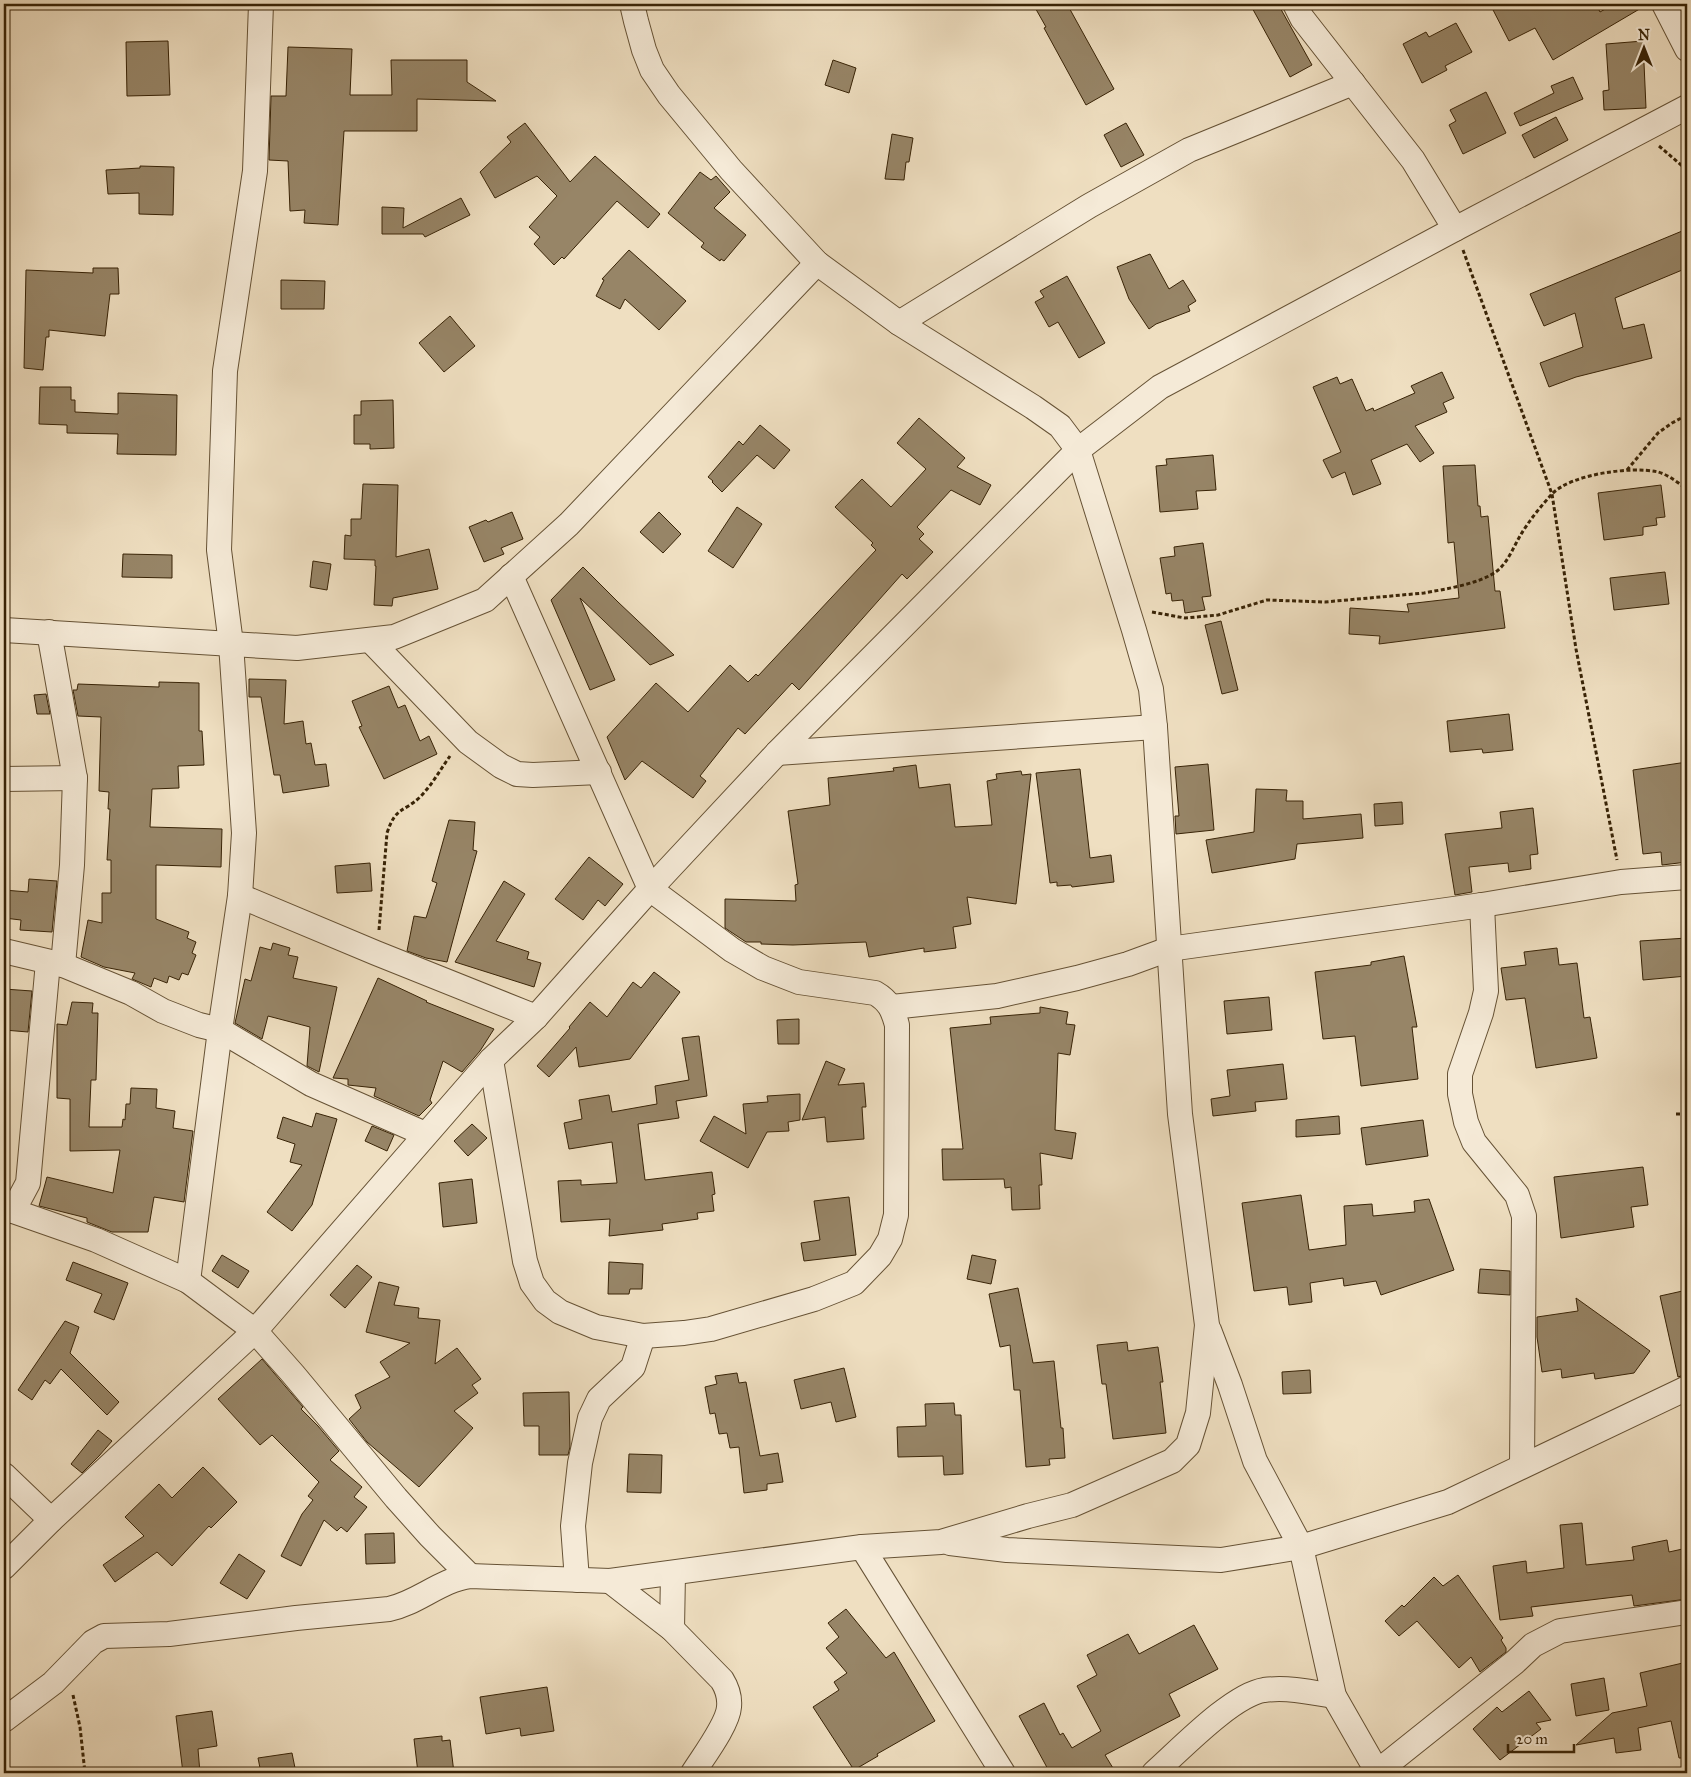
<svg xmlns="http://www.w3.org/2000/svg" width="1691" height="1777" viewBox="0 0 1691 1777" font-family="'IM FELL Great Primer',serif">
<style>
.building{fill:#978567;stroke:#382306}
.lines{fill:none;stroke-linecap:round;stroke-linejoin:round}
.minor-casing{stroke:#665235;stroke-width:26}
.path{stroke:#382306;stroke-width:3;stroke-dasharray:4 2.5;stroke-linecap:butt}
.minor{stroke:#f5ead7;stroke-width:24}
</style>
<rect width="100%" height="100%" fill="#efdfc1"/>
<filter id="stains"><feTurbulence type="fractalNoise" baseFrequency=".004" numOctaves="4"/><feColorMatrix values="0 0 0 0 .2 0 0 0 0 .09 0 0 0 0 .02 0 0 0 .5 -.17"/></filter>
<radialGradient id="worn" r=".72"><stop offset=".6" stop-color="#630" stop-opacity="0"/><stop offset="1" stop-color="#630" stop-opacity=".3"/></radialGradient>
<g class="building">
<path d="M1033 4H1067L1114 89 1086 105 1044 28 1046 27Z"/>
<path d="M1250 4H1278L1312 65 1290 77Z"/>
<path d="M1490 4H1596L1600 12 1614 4H1648L1553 60 1535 28 1509 41Z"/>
<path d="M1456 23 1472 52 1445 66 1447 70 1422 83 1403 44 1426 32 1429 37Z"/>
<path d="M168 41 170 95 127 96 126 42Z"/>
<path d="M1643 41 1646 108 1604 110 1603 91 1609 90 1606 44Z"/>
<path d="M288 47 352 49 350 95H392L391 60H467V82L496 101 417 99V131H344L338 225 304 223 305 210 290 211 288 161 269 160 271 96H286Z"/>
<path d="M833 60 856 68 849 93 825 85Z"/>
<path d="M1573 77 1583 99 1520 126 1514 113 1554 93 1551 86Z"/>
<path d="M1486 92 1506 133 1463 154 1449 125 1456 121 1450 110Z"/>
<path d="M1556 117 1568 140 1534 158 1522 135Z"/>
<path d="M525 123 570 182 595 156 660 214 648 228 617 201 564 259 562 257 554 265 534 244 540 237 529 227 557 196 537 176 495 198 480 172 511 142 507 137Z"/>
<path d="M1126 123 1144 155 1121 167 1104 135Z"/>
<path d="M892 134 913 138 909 162H906L904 180 885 179Z"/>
<path d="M140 166 174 167 173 215 139 214V193L108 194 106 170 140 168Z"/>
<path d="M700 172 711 180 716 176 730 192 714 208 746 235 724 261 721 259 720 261 701 247 704 243 668 213Z"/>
<path d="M461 198 470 215 425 237 423 234H382V207L404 208 403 228Z"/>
<path d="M1687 229V268L1615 298 1623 329 1644 324 1652 358 1576 377 1549 387 1540 363 1583 347 1575 313 1544 326 1530 294Z"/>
<path d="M629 250 686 301 659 330 625 299 620 309 596 296 604 280 602 279Z"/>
<path d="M1150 254 1169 289 1183 280 1196 301 1188 306 1190 311 1156 324 1149 329 1129 299 1117 267Z"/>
<path d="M93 268H118L119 294H110L105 336 49 330V337H46L43 370 24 368 26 270 93 273Z"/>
<path d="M1067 276 1105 343 1079 358 1058 322 1049 327 1035 302 1044 297 1040 291Z"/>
<path d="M281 280 325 281 324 309H281Z"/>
<path d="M450 316 475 346 444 372 419 343Z"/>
<path d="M1442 372 1454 398 1443 403 1447 412 1415 426 1434 453 1420 462 1407 444 1371 460 1381 484 1353 495 1345 472 1332 478 1323 460 1341 452 1313 387 1337 377 1340 384 1352 379 1366 411 1373 408 1374 411 1415 393 1411 386Z"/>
<path d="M40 387H71V400H75V412L118 414V393L177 395 176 455 117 454 118 434 67 433V425L39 424Z"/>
<path d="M393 400 394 448 370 449V444H354V415H361V401Z"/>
<path d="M919 418 965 458 957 467 991 485 980 505 951 490 917 527 924 534 919 539 933 552 907 579 902 574 799 690 792 683 745 734 738 728 700 776 706 781 693 798 642 761 625 780 607 737 656 683 688 712 730 665 748 682 756 674 758 676 876 550 871 545 873 543 835 507 862 479 891 507 926 469 897 443Z"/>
<path d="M760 425 790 450 774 469 757 455 722 492 712 482 713 481 708 477 739 441 743 445Z"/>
<path d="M1213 455 1216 490 1196 491 1198 509 1160 512 1156 466 1167 465 1166 459Z"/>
<path d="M1475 465 1478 506H1480L1481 517 1488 516 1495 591H1500L1505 628 1379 644 1380 636 1349 634 1350 608 1409 612 1407 604 1459 598 1454 542 1448 543 1443 466Z"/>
<path d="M363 484 398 485 396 557 429 549 438 589 393 598 392 606 374 605 376 566H375V560L344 559 345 535 351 536V519H361Z"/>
<path d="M1661 485 1665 517 1656 518 1657 525 1643 527V535L1604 540 1598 493Z"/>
<path d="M737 507 762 524 733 568 708 551Z"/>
<path d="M512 512 523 539 501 548 504 554 484 562 469 527 486 520 488 522Z"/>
<path d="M659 512 681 534 663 553 640 532Z"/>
<path d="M1203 543 1211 596 1202 597 1205 610 1185 613 1183 600 1172 601 1171 593 1166 594 1160 558 1175 556 1174 547Z"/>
<path d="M123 554 172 555V578L122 577Z"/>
<path d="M313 561 331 564 327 590 310 587Z"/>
<path d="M583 567 618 602 674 655 650 665 580 598 615 680 590 690 551 600Z"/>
<path d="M1665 572 1669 604 1614 610 1610 578Z"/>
<path d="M1221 621 1238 690 1222 694 1205 625Z"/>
<path d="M249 679 286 680 284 724 303 721 306 744 311 743 315 765 326 764 329 786 283 793 280 775H274L261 697H249Z"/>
<path d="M159 682 199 683V731H202L204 765 178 766 179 788 152 789 150 827 222 829 221 867 156 865V919L189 932 187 938 196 942 192 953 196 955 188 975 182 973 179 980 169 976 167 983 154 978 151 987 132 979 135 973 104 967 81 957 88 920 102 923V893H111V860H107L110 809H108L109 792 99 791 101 717 78 716 73 690H77L78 684 159 687Z"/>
<path d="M389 686 398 708 405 705 420 741 429 736 437 754 384 779 359 727 362 726 352 701Z"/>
<path d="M46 694 50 714H37L34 695Z"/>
<path d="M1509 714 1513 750 1483 753 1482 749 1450 752 1447 721Z"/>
<path d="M1687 762V862L1662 865 1661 852 1643 854 1633 770Z"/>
<path d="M1208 764 1214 830 1176 834 1175 816H1179L1175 767Z"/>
<path d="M916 765 919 788 950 784 955 827 992 825 987 781 997 779 996 774 1021 771 1022 775 1031 774 1016 904 967 897 971 924 953 927 956 948 924 952V948L869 957 866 942 793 945 761 944V942H746L725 928V899L796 901 795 885 798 884 788 811 830 805 828 778 894 771 893 768Z"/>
<path d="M1080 769 1090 858 1111 855 1114 882 1072 887 1071 885 1057 886V882L1050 883 1036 773Z"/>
<path d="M1256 789 1287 790 1286 801H1303V819L1361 814 1363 838 1297 844 1295 859 1212 873 1206 840 1254 832Z"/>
<path d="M1402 802 1403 824 1375 826 1374 804Z"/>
<path d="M1533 808 1538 854 1530 855 1531 869 1509 872 1508 863 1469 867 1472 892 1455 895 1445 834 1502 828 1500 812Z"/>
<path d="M449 820 475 822 473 850 477 851 447 962 426 958 407 951 414 916 426 918 437 883 432 881Z"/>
<path d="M589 857 623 884 605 906 598 900 583 920 555 899Z"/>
<path d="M370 863 372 891 337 893 335 866Z"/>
<path d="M29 879 57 881 52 932 20 930 21 920 4 918V890L28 892Z"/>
<path d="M504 881 525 894 496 941 529 952 527 959 541 963 534 987 455 962Z"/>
<path d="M1687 938V976L1643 980 1640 941Z"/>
<path d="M273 943 290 948 288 955 298 957 293 978 337 987 319 1072 307 1066 310 1027 268 1016 262 1039 235 1023 245 979 251 981 260 947 271 950Z"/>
<path d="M1557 948 1559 965 1577 963 1584 1018 1590 1017 1597 1058 1536 1068 1525 998 1506 1000 1501 968 1526 965 1524 952Z"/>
<path d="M1404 956 1417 1027H1412L1418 1079 1361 1086 1355 1036 1323 1039 1315 972 1371 965V962Z"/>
<path d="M654 972 680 992 630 1059 579 1067 576 1047 549 1077 537 1066 570 1028 569 1027 590 1002 607 1017 633 982 641 988Z"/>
<path d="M378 978 427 1001 426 1002 494 1029 480 1051 462 1072 443 1061 430 1100 432 1103 419 1116 374 1096 376 1088 348 1085V1079L333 1078Z"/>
<path d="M4 989 32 991 28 1032 4 1030Z"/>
<path d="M1269 997 1272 1030 1227 1034 1224 1001Z"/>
<path d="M72 1002 93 1003 92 1013H98L96 1080H91L89 1127H122L123 1119 125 1120 126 1104H130L131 1088 157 1089 156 1108 175 1111 173 1128 193 1131 184 1202 154 1197 148 1232H112L87 1222V1218L39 1206 47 1177 113 1193 120 1150 70 1151V1099L57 1098V1024L67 1025Z"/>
<path d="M1040 1007 1068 1012 1066 1024 1075 1025 1070 1055 1058 1053 1055 1130 1076 1133 1072 1159 1040 1153 1042 1185H1039L1040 1209 1012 1210 1011 1187 1005 1188 1004 1179 943 1180 942 1149H963L950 1028 991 1024 990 1017 1040 1013Z"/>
<path d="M799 1019V1044H778L777 1020Z"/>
<path d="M699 1036 707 1096 676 1101 679 1118 638 1124 645 1180 712 1172 715 1194 712 1195 714 1211 697 1213 698 1219 662 1224 663 1230 609 1236 610 1219 561 1222 558 1181 581 1180V1185L617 1183 612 1142 569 1149 564 1123 582 1119 579 1100 609 1095 612 1112 657 1104 655 1086 689 1080 682 1038Z"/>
<path d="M826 1061 845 1069 838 1085 864 1083 866 1107H862L864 1139 827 1142 825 1117 802 1120Z"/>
<path d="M1283 1064 1287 1099 1255 1102 1256 1111 1213 1116 1211 1099 1230 1096 1227 1070Z"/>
<path d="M800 1094V1120L788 1122 789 1131 767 1132 748 1168 700 1141 714 1116 746 1134 743 1104 768 1102 767 1096Z"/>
<path d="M316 1113 337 1119 312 1205 292 1231 267 1212 302 1165 290 1162 295 1144 277 1138 283 1117 312 1127Z"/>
<path d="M1339 1116 1340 1134 1296 1137V1120Z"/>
<path d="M1423 1120 1428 1156 1366 1165 1361 1128Z"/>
<path d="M472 1124 487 1138 468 1156 454 1141Z"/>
<path d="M372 1126 394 1135 387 1151 365 1141Z"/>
<path d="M1643 1167 1648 1205 1631 1207 1634 1227 1561 1238 1554 1177Z"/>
<path d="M472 1179 477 1223 443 1227 439 1183Z"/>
<path d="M1301 1195 1309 1250 1346 1245 1344 1206 1372 1204 1373 1216 1415 1212 1414 1201 1429 1199 1454 1270 1381 1295 1376 1281 1344 1286 1343 1278 1310 1283 1312 1302 1289 1305 1287 1287 1254 1291 1242 1203Z"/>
<path d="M849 1197 856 1255 804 1261 801 1243 820 1240 814 1201Z"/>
<path d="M222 1255 249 1271 238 1288 212 1271Z"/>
<path d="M972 1255 996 1260 991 1284 967 1279Z"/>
<path d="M73 1262 128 1283 114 1320 94 1312 102 1294 66 1280Z"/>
<path d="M609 1262 643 1264 642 1289H630L629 1294H608Z"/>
<path d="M357 1265 372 1277 345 1308 330 1295Z"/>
<path d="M1480 1269 1510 1271V1295L1478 1293Z"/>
<path d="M379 1282 399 1287 394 1305 419 1308 418 1318 440 1320 435 1364 457 1348 481 1379 472 1385 478 1393 454 1411 473 1428 419 1487 367 1442 349 1419 361 1408 355 1395 390 1377 380 1362 410 1343 366 1332Z"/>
<path d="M1018 1288 1033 1363 1054 1361 1061 1428H1063L1065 1458 1049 1459 1050 1465 1026 1467 1020 1390H1014L1010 1345 1000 1347 989 1294Z"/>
<path d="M1687 1290V1374L1678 1377 1660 1296Z"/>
<path d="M1576 1298 1650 1351 1634 1373 1595 1379 1594 1373 1562 1378 1561 1369 1542 1372 1537 1337V1317L1578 1311Z"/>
<path d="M65 1321 79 1327 70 1353 119 1402 107 1415 61 1369 50 1384 45 1380 32 1400 18 1390Z"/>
<path d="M1127 1342 1128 1351 1158 1347 1163 1382H1160L1166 1433 1113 1439 1106 1384H1102L1097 1345Z"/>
<path d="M262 1359 303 1407 301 1409 318 1426 339 1451 330 1460 362 1487 354 1497 367 1507 347 1532 341 1527 337 1531 324 1520 301 1566 281 1556 302 1514 313 1500 308 1496 319 1482 272 1435 260 1445 218 1399Z"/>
<path d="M844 1368 856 1417 836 1422 831 1402 801 1409 794 1380Z"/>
<path d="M1310 1370 1311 1393 1283 1394 1282 1372Z"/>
<path d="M737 1373 739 1383 746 1382 760 1456 778 1453 783 1482 767 1484V1490L744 1493 739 1447 730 1448 727 1433 719 1434 715 1413 710 1414 705 1387 717 1384 715 1376Z"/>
<path d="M569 1392 570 1447 568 1455H539V1426H524L523 1393Z"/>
<path d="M954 1403 955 1415H961L963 1474 944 1475 943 1456 898 1457 897 1427 926 1426 925 1404Z"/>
<path d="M98 1430 112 1441 99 1456 82 1473 71 1464Z"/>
<path d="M629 1454 662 1455 661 1493 627 1492Z"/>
<path d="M203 1467 237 1502 211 1528 209 1526 172 1566 157 1552 115 1582 103 1565 144 1536 125 1517 159 1484 172 1498Z"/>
<path d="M1582 1523 1586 1565 1634 1560 1632 1547 1667 1540 1669 1552 1687 1548V1599L1634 1606 1632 1595 1531 1607 1533 1616 1500 1620 1493 1566 1526 1561 1527 1573 1564 1568 1560 1525Z"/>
<path d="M394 1533 395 1563 366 1564 365 1534Z"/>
<path d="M239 1554 265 1571 247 1599 220 1583Z"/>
<path d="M1458 1575 1503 1638 1501 1640 1506 1648V1652L1480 1672 1471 1657 1459 1668 1417 1621 1399 1636 1385 1621 1402 1605 1404 1607 1434 1577 1443 1586Z"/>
<path d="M846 1609 886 1658 894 1652 935 1721 877 1754 878 1756 854 1770 813 1707 839 1690 834 1682 847 1673 826 1648 839 1637 828 1623Z"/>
<path d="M1194 1625 1218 1669 1169 1694 1180 1716 1105 1755 1116 1773H1050L1019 1716 1044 1703 1060 1735 1063 1733 1072 1748 1101 1731 1077 1686 1097 1675 1087 1655 1128 1634 1139 1654Z"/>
<path d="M1687 1662V1758H1679L1671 1721 1638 1728 1641 1750 1616 1753 1614 1738 1576 1745 1612 1713 1647 1706 1640 1673Z"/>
<path d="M1604 1678 1609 1710 1576 1716 1571 1684Z"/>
<path d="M547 1687 554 1731 521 1736 520 1728 486 1734 480 1697Z"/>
<path d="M1529 1691 1551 1720 1536 1723 1541 1729 1500 1760 1473 1729 1497 1707 1502 1712Z"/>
<path d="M212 1711 217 1746 198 1749 200 1773H183L176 1716Z"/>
<path d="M442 1736V1741L450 1740 454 1773H418L414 1739Z"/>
<path d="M292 1753 296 1773H261L258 1758Z"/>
</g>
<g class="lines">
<defs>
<g id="minor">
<path d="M1295 4 1302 18 1413 160 1455 229"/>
<path d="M1664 4 1687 49"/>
<path d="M899 323 1089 206 1189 150 1353 83"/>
<path d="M4 630 297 648 394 637 485 600 569 524 817 263"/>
<path d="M49 632 75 778 72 865 63 965"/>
<path d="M370 640 468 742 501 766 517 774 533 775 599 772"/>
<path d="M777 753 1155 727"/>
<path d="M4 779 75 778"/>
<path d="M240 896 376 953 536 1017"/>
<path d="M1482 905 1486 991 1481 1013 1460 1074V1094L1466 1122 1474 1142 1517 1195 1524 1216 1522 1466"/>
<path d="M4 951 63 965 131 993 163 1011 199 1025 220 1030 311 1084 425 1134"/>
<path d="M892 1007 997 996 1077 978 1128 964 1169 949 1482 905 1621 882 1687 877"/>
<path d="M491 1060 525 1261 532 1283 545 1301 560 1312 596 1327 643 1336 684 1333 711 1329 814 1299 854 1283 880 1256 890 1239 896 1215 897 1025C893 1010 889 1001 875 993L799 982 763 968 732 950 650 889 511 576"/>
<path d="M4 1209 13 1211 96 1240 188 1281 255 1331 293 1374 396 1498 430 1536 470 1576"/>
<path d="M13 1211 28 1183 48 962"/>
<path d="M188 1281 220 1030 240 896 244 833 231 644 219 550 225 371 255 171 261 4"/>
<path d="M1209 1330 1230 1385 1255 1461 1301 1547 1334 1696 1378 1773"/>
<path d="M4 1475 51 1520"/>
<path d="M950 1543 1007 1550 1221 1560 1301 1547 1448 1502 1687 1388"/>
<path d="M862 1547 1003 1773"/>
<path d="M4 1567 51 1520 255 1331 491 1060 536 1017 650 889 777 753 1078 450 1160 387 1455 229 1687 107"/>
<path d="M577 1580 573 1526 580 1463 590 1418 599 1399 633 1367 643 1336"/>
<path d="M610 1581 672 1629 722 1680C727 1688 730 1697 729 1707 728 1724 703 1757 693 1773"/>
<path d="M672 1629 673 1573"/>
<path d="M4 1720 53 1683 93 1642 104 1636 169 1634 296 1618 389 1609C418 1603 440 1580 470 1576L610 1581 862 1547 941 1542 1028 1516 1072 1505 1172 1461 1188 1445 1198 1413 1207 1325 1180 1114 1155 727 1151 689 1134 630 1078 450 1060 426 1033 407 899 323 817 263 731 170 669 95 652 70 644 50 636 21 632 4"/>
<path d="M1154 1773C1180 1750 1232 1695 1264 1690 1288 1687 1311 1692 1334 1696"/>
<path d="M1376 1773 1515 1662 1533 1645 1560 1631 1687 1612"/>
</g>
</defs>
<use href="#minor" class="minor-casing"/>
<g class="path">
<path d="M1659 146 1687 170"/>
<path d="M1463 250 1552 494 1576 649 1617 860"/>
<path d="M1627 470 1658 433 1672 423 1687 415"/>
<path d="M1152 612 1185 618 1218 615 1267 600 1325 602 1424 593C1445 589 1480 584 1497 571 1508 562 1513 548 1520 536 1528 522 1541 506 1552 494 1571 474 1632 466 1658 472 1669 475 1678 483 1687 489"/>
<path d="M379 930 387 833C396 806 403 813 420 797 432 785 440 770 450 756"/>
<path d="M1676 1114H1687"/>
<path d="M73 1695 80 1727 85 1773"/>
</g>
<use href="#minor" class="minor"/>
</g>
<rect width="1691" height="1777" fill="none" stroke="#efdfc1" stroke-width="20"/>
<rect x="5" y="5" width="1681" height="1767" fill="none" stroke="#382306" stroke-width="2.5"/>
<rect x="10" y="10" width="1671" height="1757" fill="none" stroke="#382306"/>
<g transform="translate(1644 48)" stroke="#f5ead7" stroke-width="4" paint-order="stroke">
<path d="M0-4L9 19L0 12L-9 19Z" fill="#382306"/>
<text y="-8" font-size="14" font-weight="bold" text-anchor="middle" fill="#382306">N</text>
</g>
<path d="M1508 1744v8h66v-8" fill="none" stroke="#382306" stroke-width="2.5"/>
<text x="1516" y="1744" font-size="15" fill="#382306" stroke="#f5ead7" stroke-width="4" paint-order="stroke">20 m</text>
<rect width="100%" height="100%" filter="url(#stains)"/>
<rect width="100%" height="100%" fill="url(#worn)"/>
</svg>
